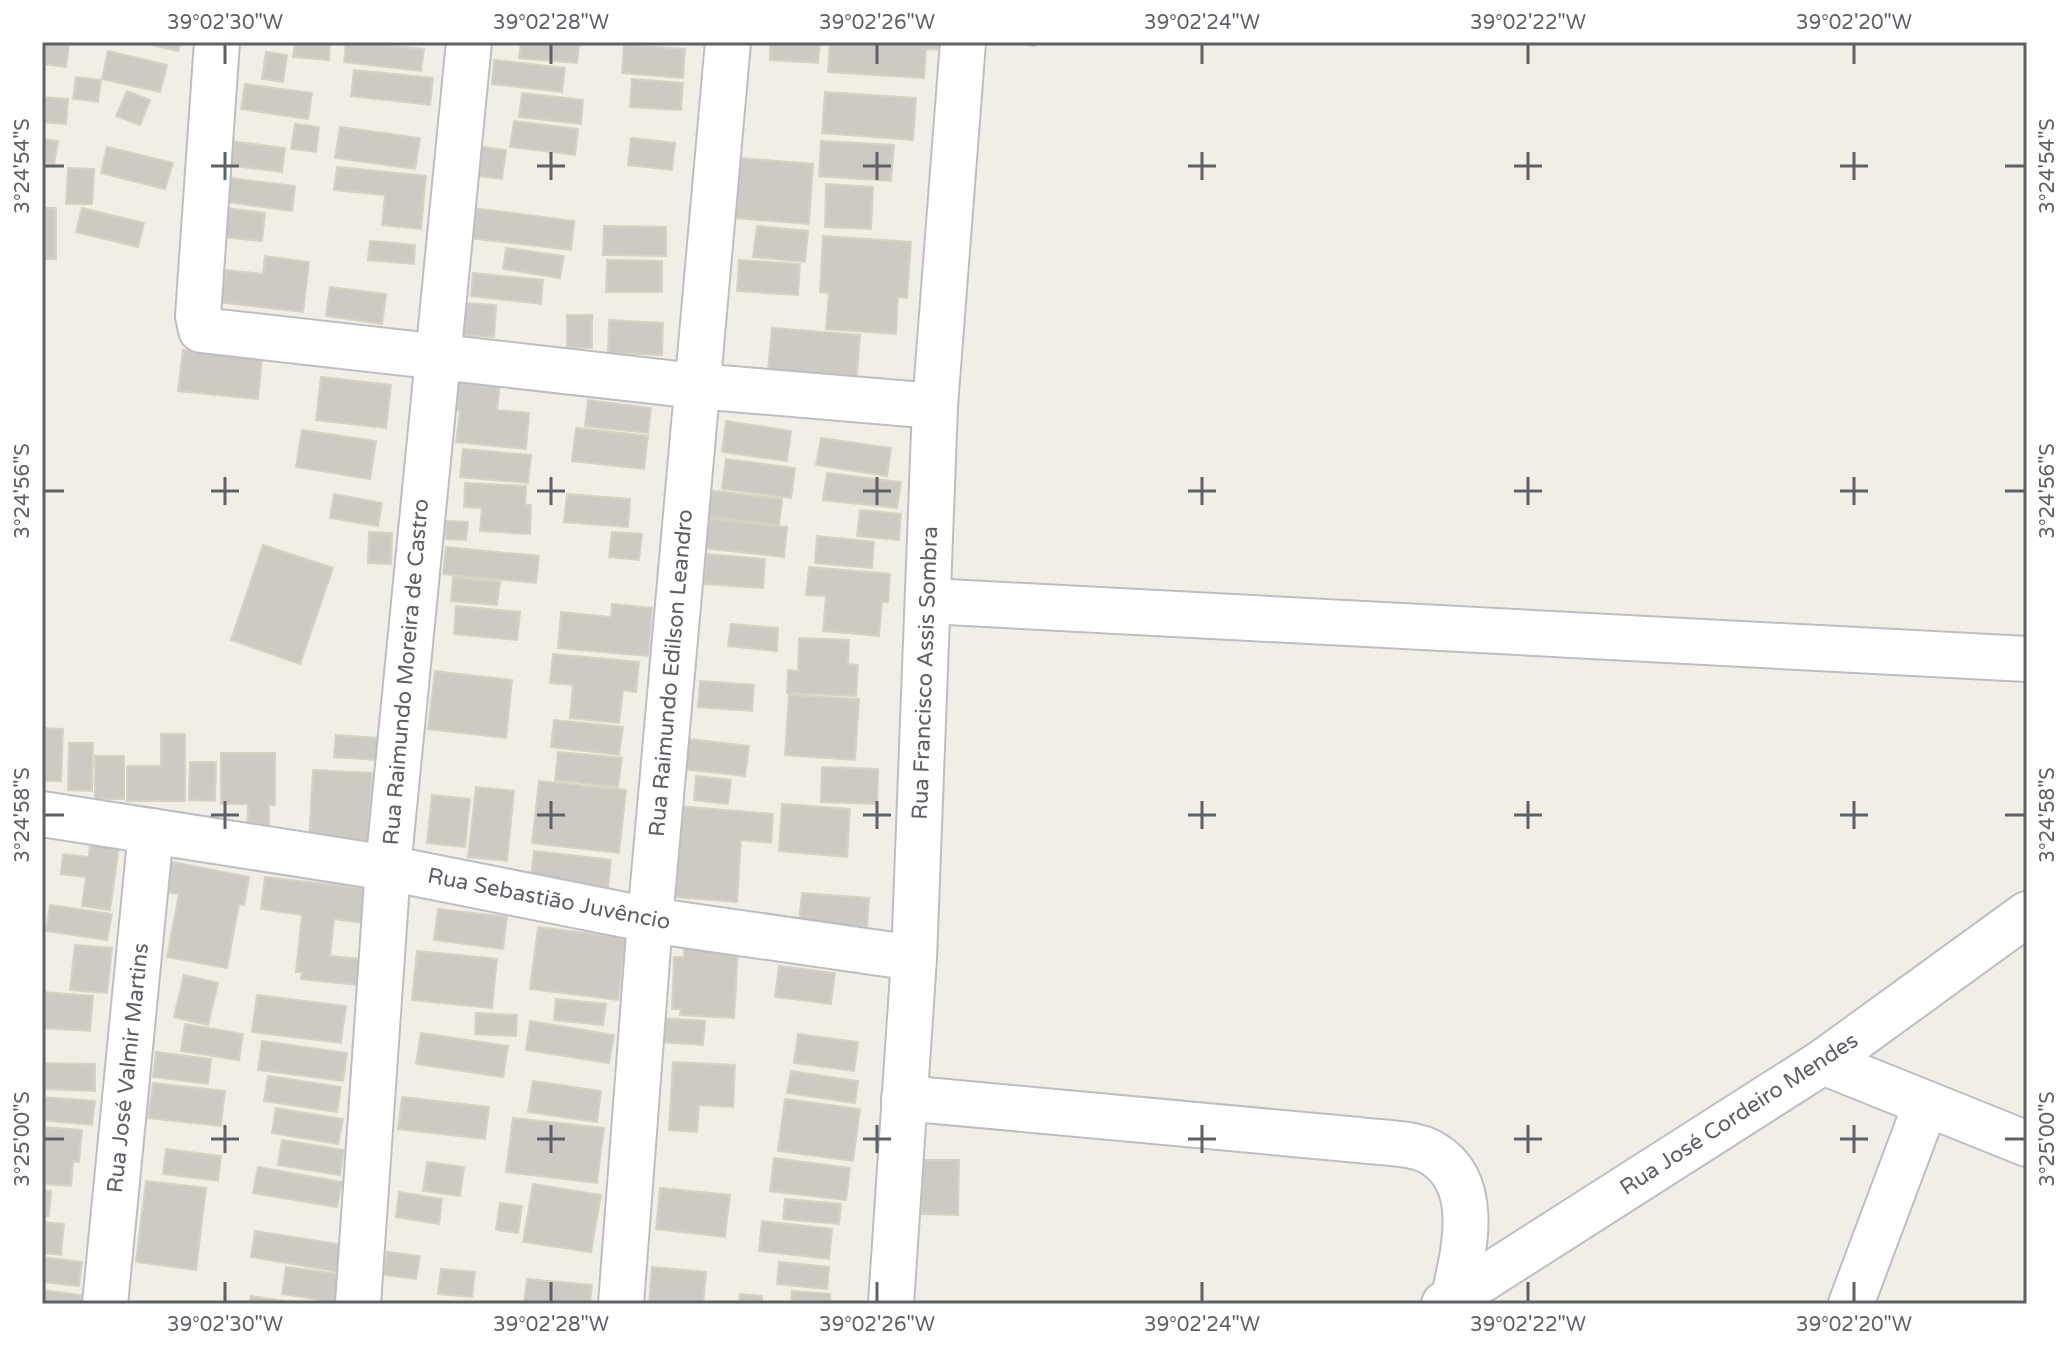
<svg xmlns="http://www.w3.org/2000/svg" width="2069" height="1346" viewBox="0 0 2069 1346" font-family="'Varela Round',sans-serif">
<style>
.building{fill:#cccac2;stroke:#d6d2c2;stroke-width:2}
.lines{fill:none;stroke-linecap:round;stroke-linejoin:round}
.minor-casing{stroke:#bdbec5;stroke-width:48}
.minor{stroke:#fff;stroke-width:44}
.ticks{fill:none;stroke:#5d6067;stroke-width:3}
.labels{text-anchor:middle;dominant-baseline:central;stroke-width:7;stroke-linejoin:round;paint-order:stroke}
.street-label{font-size:22px;fill:#5d6067;stroke:#fff}
.neatline{fill:none;stroke:#5d6067;stroke-width:3}
.ticks-label{font-size:20px;text-anchor:middle;fill:#5d6067}
</style>
<rect width="100%" height="100%" fill="#f1efe5"/>
<g class="building">
<path d="M42 42 69 45 66 67 42 64Z"/>
<path d="M139 42H181L178 51Z"/>
<path d="M295 42H330L329 60 293 57Z"/>
<path d="M346 42 424 49 421 71 344 62Z"/>
<path d="M521 42 579 45 577 63 519 58Z"/>
<path d="M770 42H820L818 63 770 60Z"/>
<path d="M830 42 876 43 942 42V50L926 49 924 78 828 72Z"/>
<path d="M1002 42H1035V46Z"/>
<path d="M624 45 685 49 683 78 622 73Z"/>
<path d="M108 51 167 65 160 92 102 79Z"/>
<path d="M266 52 287 55 283 82 262 79Z"/>
<path d="M494 60 565 68 562 92 492 84Z"/>
<path d="M354 70 433 78 430 105 351 96Z"/>
<path d="M76 77 101 80 98 102 73 99Z"/>
<path d="M632 79 683 83 681 110 630 107Z"/>
<path d="M245 84 312 93 308 119 241 109Z"/>
<path d="M127 91 150 100 140 125 116 116Z"/>
<path d="M825 92 916 98 913 140 822 133Z"/>
<path d="M522 93 583 100 581 124 519 117Z"/>
<path d="M42 97 68 99 66 124 42 122Z"/>
<path d="M514 121 578 129 575 155 510 147Z"/>
<path d="M295 124 319 127 316 152 291 149Z"/>
<path d="M340 127 420 138 415 169 335 158Z"/>
<path d="M631 138 675 143 672 170 628 165Z"/>
<path d="M42 139 58 141 54 164 42 162Z"/>
<path d="M229 141 285 148 282 172 226 165Z"/>
<path d="M821 141 894 145 891 181 819 176Z"/>
<path d="M107 147 173 163 165 189 101 173Z"/>
<path d="M482 147 506 150 502 179 477 176Z"/>
<path d="M740 158 813 164 809 224 734 218Z"/>
<path d="M337 167 426 176 421 229 382 225 385 195 334 190Z"/>
<path d="M68 168 94 169 92 204H66Z"/>
<path d="M222 177 295 186 292 211 219 201Z"/>
<path d="M826 184 873 187 871 229 825 227Z"/>
<path d="M217 207 265 213 262 241 214 236Z"/>
<rect x="42" y="208" width="14" height="51"/>
<path d="M82 208 144 223 138 247 76 232Z"/>
<path d="M472 208 574 221 571 250 469 238Z"/>
<path d="M604 226 666 227V256L603 255Z"/>
<path d="M757 226 808 231 805 262 753 257Z"/>
<path d="M823 236 911 242 907 298 898 297 896 334 826 329 829 293 820 292Z"/>
<path d="M370 241 415 245 414 264 368 260Z"/>
<path d="M506 248 564 256 560 278 503 269Z"/>
<path d="M265 256 309 262 303 312 208 301 210 284 224 285 226 270 263 274Z"/>
<path d="M607 260 662 261V292H606Z"/>
<path d="M739 260 800 264 798 295 737 291Z"/>
<path d="M473 273 543 280 541 304 471 296Z"/>
<path d="M330 287 386 294 382 324 326 316Z"/>
<path d="M466 303 496 305 494 337 463 335Z"/>
<path d="M567 315H592V348L567 347Z"/>
<path d="M609 320 663 323 662 355 608 353Z"/>
<path d="M772 328 860 335 856 388 767 381Z"/>
<path d="M183 350 262 357 258 399 178 391Z"/>
<path d="M321 377 391 385 386 428 316 420Z"/>
<path d="M452 378 500 383 497 410 529 413 526 449 456 442 460 411 449 410Z"/>
<path d="M588 400 651 408 648 433 585 426Z"/>
<path d="M726 421 791 431 787 461 722 452Z"/>
<path d="M576 428 648 436 644 469 572 461Z"/>
<path d="M302 430 376 441 370 479 296 467Z"/>
<path d="M821 438 891 448 887 476 816 465Z"/>
<path d="M463 449 531 455 528 483 460 477Z"/>
<path d="M726 459 795 468 791 498 722 489Z"/>
<path d="M827 473 901 482 897 508 823 500Z"/>
<path d="M465 483 526 486 525 505H531L530 534 480 531 482 508 464 507Z"/>
<path d="M706 490 782 499 779 525 703 516Z"/>
<path d="M334 494 382 503 378 526 330 518Z"/>
<path d="M567 494 630 499 628 527 564 522Z"/>
<path d="M860 510 901 514 899 540 857 536Z"/>
<path d="M707 518 787 527 784 557 703 548Z"/>
<path d="M446 521 468 522 466 540 446 539Z"/>
<path d="M369 532 392 533 391 564 368 563Z"/>
<path d="M612 532 642 534 639 560 609 557Z"/>
<path d="M817 536 874 542 872 568 815 563Z"/>
<path d="M263 545 333 568 300 664 231 640Z"/>
<path d="M446 547 539 556 536 583 443 574Z"/>
<path d="M706 554 765 559 763 588 704 584Z"/>
<path d="M809 567 890 574 888 602H882L879 636 823 631 826 596 806 595Z"/>
<path d="M453 577 500 582 497 605 451 601Z"/>
<path d="M612 604 652 608 648 656 558 648 561 612 611 617Z"/>
<path d="M456 606 520 612 517 640 454 634Z"/>
<path d="M731 624 778 628 777 651 728 646Z"/>
<path d="M799 638 849 640 848 664 858 665 856 696 787 693 788 670 798 671Z"/>
<path d="M553 654 639 662 636 692 623 690 619 723 570 718 573 685 550 683Z"/>
<path d="M435 671 512 680 506 738 428 729Z"/>
<path d="M700 681 754 685 752 711 698 707Z"/>
<path d="M789 695 859 699 855 760 785 755Z"/>
<path d="M554 720 623 727 619 755 551 747Z"/>
<path d="M42 728 63 729 61 781H42Z"/>
<path d="M161 734H185V801H127V766H161Z"/>
<path d="M336 735 379 738 377 760 334 757Z"/>
<path d="M688 739 749 746 745 776 684 769Z"/>
<path d="M69 743H93L92 791 68 790Z"/>
<path d="M558 752 622 758 618 787 555 780Z"/>
<path d="M221 753H275V805H269V832H247L248 804H221Z"/>
<rect x="95" y="756" width="29" height="43"/>
<path d="M190 762H216L215 801 189 800Z"/>
<path d="M822 767 878 769 877 804 821 802Z"/>
<path d="M313 770 372 773 367 844 309 840Z"/>
<path d="M696 776 731 780 728 804 694 800Z"/>
<path d="M539 781 626 790 619 853 532 843Z"/>
<path d="M476 787 514 791 507 861 468 857Z"/>
<path d="M432 795 470 799 465 847 427 843Z"/>
<path d="M782 804 850 809 847 857 779 851Z"/>
<path d="M677 806 773 814 771 843 741 840 737 902 675 897 679 836Z"/>
<path d="M90 843 119 847 110 910 82 906 86 877 61 874 63 854 89 857Z"/>
<path d="M534 851 611 860 608 887 531 878Z"/>
<path d="M167 861 249 877 244 905 239 904 227 968 167 957 179 894 161 891Z"/>
<path d="M265 877 368 889 364 923 334 919 330 956 360 959 357 985 301 979 302 972H296L302 915 261 909Z"/>
<path d="M802 893 869 898 867 927 799 923Z"/>
<path d="M50 905 112 914 107 940 46 931Z"/>
<path d="M438 909 507 917 503 949 434 940Z"/>
<path d="M538 927 626 938 618 1000 530 989Z"/>
<path d="M75 945 112 948 107 993 70 990Z"/>
<path d="M684 947 738 950 734 1018 680 1015 681 1009H672L674 957H684Z"/>
<path d="M417 951 497 959 492 1008 412 1000Z"/>
<path d="M779 966 835 973 831 1004 775 997Z"/>
<path d="M184 975 218 983 208 1025 174 1017Z"/>
<path d="M42 992 93 996 90 1031 42 1028Z"/>
<path d="M257 995 346 1006 341 1043 252 1032Z"/>
<path d="M556 999 606 1004 603 1025 554 1020Z"/>
<path d="M476 1013 517 1015 516 1036 475 1034Z"/>
<path d="M662 1018 705 1021 703 1045 660 1042Z"/>
<path d="M530 1021 614 1035 609 1063 526 1050Z"/>
<path d="M185 1024 243 1034 239 1060 181 1051Z"/>
<path d="M421 1033 508 1046 503 1077 416 1064Z"/>
<path d="M798 1034 858 1042 854 1071 794 1063Z"/>
<path d="M262 1041 347 1053 343 1081 258 1070Z"/>
<path d="M156 1052 211 1059 208 1084 153 1077Z"/>
<path d="M673 1062 735 1065 733 1107 699 1105 697 1132 669 1130Z"/>
<path d="M42 1063 95 1064V1091L42 1089Z"/>
<path d="M791 1071 858 1081 855 1103 787 1093Z"/>
<path d="M268 1076 341 1087 337 1112 264 1101Z"/>
<path d="M533 1081 601 1091 597 1122 528 1112Z"/>
<path d="M153 1083 225 1091 221 1126 148 1118Z"/>
<path d="M42 1097 95 1101 92 1125 42 1120Z"/>
<path d="M402 1097 489 1107 485 1139 398 1129Z"/>
<path d="M785 1099 860 1109 853 1161 778 1151Z"/>
<path d="M276 1108 343 1119 338 1144 272 1133Z"/>
<path d="M513 1118 604 1128 597 1183 506 1172Z"/>
<path d="M42 1127 82 1130 79 1162 73 1161 71 1186 42 1184Z"/>
<path d="M282 1140 344 1150 340 1175 278 1165Z"/>
<path d="M166 1149 221 1156 218 1181 163 1174Z"/>
<path d="M774 1158 850 1168 846 1200 770 1191Z"/>
<path d="M922 1160H959L958 1215 921 1214Z"/>
<path d="M427 1162 464 1167 460 1196 423 1191Z"/>
<path d="M258 1167 342 1182 337 1207 253 1193Z"/>
<path d="M146 1181 206 1188 196 1270 136 1262Z"/>
<path d="M533 1184 601 1195 591 1252 523 1242Z"/>
<path d="M660 1188 730 1195 725 1237 656 1229Z"/>
<path d="M42 1190 51 1191 49 1216H42Z"/>
<path d="M399 1192 442 1199 439 1224 396 1217Z"/>
<path d="M785 1199 841 1204 839 1224 783 1219Z"/>
<path d="M500 1203 522 1206 518 1233 496 1230Z"/>
<path d="M762 1221 832 1229 829 1259 759 1251Z"/>
<path d="M42 1222 64 1224 61 1255 42 1253Z"/>
<path d="M255 1231 344 1245 340 1272 251 1257Z"/>
<path d="M387 1252 420 1256 416 1279 384 1275Z"/>
<path d="M42 1257 82 1262 79 1286 42 1282Z"/>
<path d="M779 1262 829 1267 827 1289 777 1284Z"/>
<path d="M286 1267 339 1274 335 1302 282 1294Z"/>
<path d="M652 1267 706 1272 703 1304H649Z"/>
<path d="M441 1269 475 1272 472 1297 438 1294Z"/>
<path d="M527 1279 592 1285 590 1304H524Z"/>
<path d="M42 1290 81 1295 80 1304H42Z"/>
<path d="M792 1291 830 1294V1304H791Z"/>
<path d="M740 1294 762 1296V1304H739Z"/>
<path d="M251 1296 304 1304H249Z"/>
</g>
<g class="lines">
<defs>
<g id="minor">
<path d="M217 42 198 316 201 330 696 386 935 406"/>
<path d="M929 601 2027 659"/>
<path d="M42 814 388 868 650 920 914 958"/>
<path d="M1823 1062 2027 1144"/>
<path d="M904 1098 1359 1140C1380 1143 1414 1142 1432 1153 1482 1182 1464 1251 1454 1296"/>
<path d="M105 1304 151 831"/>
<path d="M358 1304 388 868 469 42"/>
<path d="M621 1304 650 920 728 42"/>
<path d="M891 1304 914 958 935 406 963 42"/>
<path d="M1444 1304 1823 1062 2027 914"/>
<path d="M1851 1304 1926 1104"/>
</g>
</defs>
<use href="#minor" class="minor-casing"/>
<use href="#minor" class="minor"/>
</g>
<path class="ticks" d="M225 44V64M551 44V64M877 44V64M1202 44V64M1528 44V64M1854 44V64M225 152V180M551 152V180M877 152V180M1202 152V180M1528 152V180M1854 152V180M44 166H64M211 166H239M537 166H565M863 166H891M1188 166H1216M1514 166H1542M1840 166H1868M2005 166H2025M225 477V505M551 477V505M877 477V505M1202 477V505M1528 477V505M1854 477V505M44 491H64M211 491H239M537 491H565M863 491H891M1188 491H1216M1514 491H1542M1840 491H1868M2005 491H2025M225 801V829M551 801V829M877 801V829M1202 801V829M1528 801V829M1854 801V829M44 815H64M211 815H239M537 815H565M863 815H891M1188 815H1216M1514 815H1542M1840 815H1868M2005 815H2025M225 1125V1153M551 1125V1153M877 1125V1153M1202 1125V1153M1528 1125V1153M1854 1125V1153M44 1139H64M211 1139H239M537 1139H565M863 1139H891M1188 1139H1216M1514 1139H1542M1840 1139H1868M2005 1139H2025M225 1282V1302M551 1282V1302M877 1282V1302M1202 1282V1302M1528 1282V1302M1854 1282V1302"/>
<g class="labels">
<g class="street-label">
<text transform="translate(406 672) rotate(-85)">Rua Raimundo Moreira de Castro</text>
<text transform="translate(671 673) rotate(-85)">Rua Raimundo Edilson Leandro</text>
<text transform="translate(925 673) rotate(-88)">Rua Francisco Assis Sombra</text>
<text transform="translate(549 899) rotate(11)">Rua Sebastião Juvêncio</text>
<text transform="translate(128 1068) rotate(-84)">Rua José Valmir Martins</text>
<text transform="translate(1739 1114) rotate(-33)">Rua José Cordeiro Mendes</text>
</g>
</g>
<rect width="2069" height="1346" fill="none" stroke="#ffffff" stroke-width="88"/>
<rect x="44" y="44" width="1981" height="1258" class="neatline"/>
<g class="ticks-label">
<text x="225" y="29">39°02'30"W</text>
<text x="551" y="29">39°02'28"W</text>
<text x="877" y="29">39°02'26"W</text>
<text x="1202" y="29">39°02'24"W</text>
<text x="1528" y="29">39°02'22"W</text>
<text x="1854" y="29">39°02'20"W</text>
<text transform="translate(22 166) rotate(-90)" y="7">3°24'54"S</text>
<text transform="translate(2047 166) rotate(-90)" y="7">3°24'54"S</text>
<text transform="translate(22 491) rotate(-90)" y="7">3°24'56"S</text>
<text transform="translate(2047 491) rotate(-90)" y="7">3°24'56"S</text>
<text transform="translate(22 815) rotate(-90)" y="7">3°24'58"S</text>
<text transform="translate(2047 815) rotate(-90)" y="7">3°24'58"S</text>
<text transform="translate(22 1139) rotate(-90)" y="7">3°25'00"S</text>
<text transform="translate(2047 1139) rotate(-90)" y="7">3°25'00"S</text>
<text x="225" y="1331">39°02'30"W</text>
<text x="551" y="1331">39°02'28"W</text>
<text x="877" y="1331">39°02'26"W</text>
<text x="1202" y="1331">39°02'24"W</text>
<text x="1528" y="1331">39°02'22"W</text>
<text x="1854" y="1331">39°02'20"W</text>
</g>
</svg>
